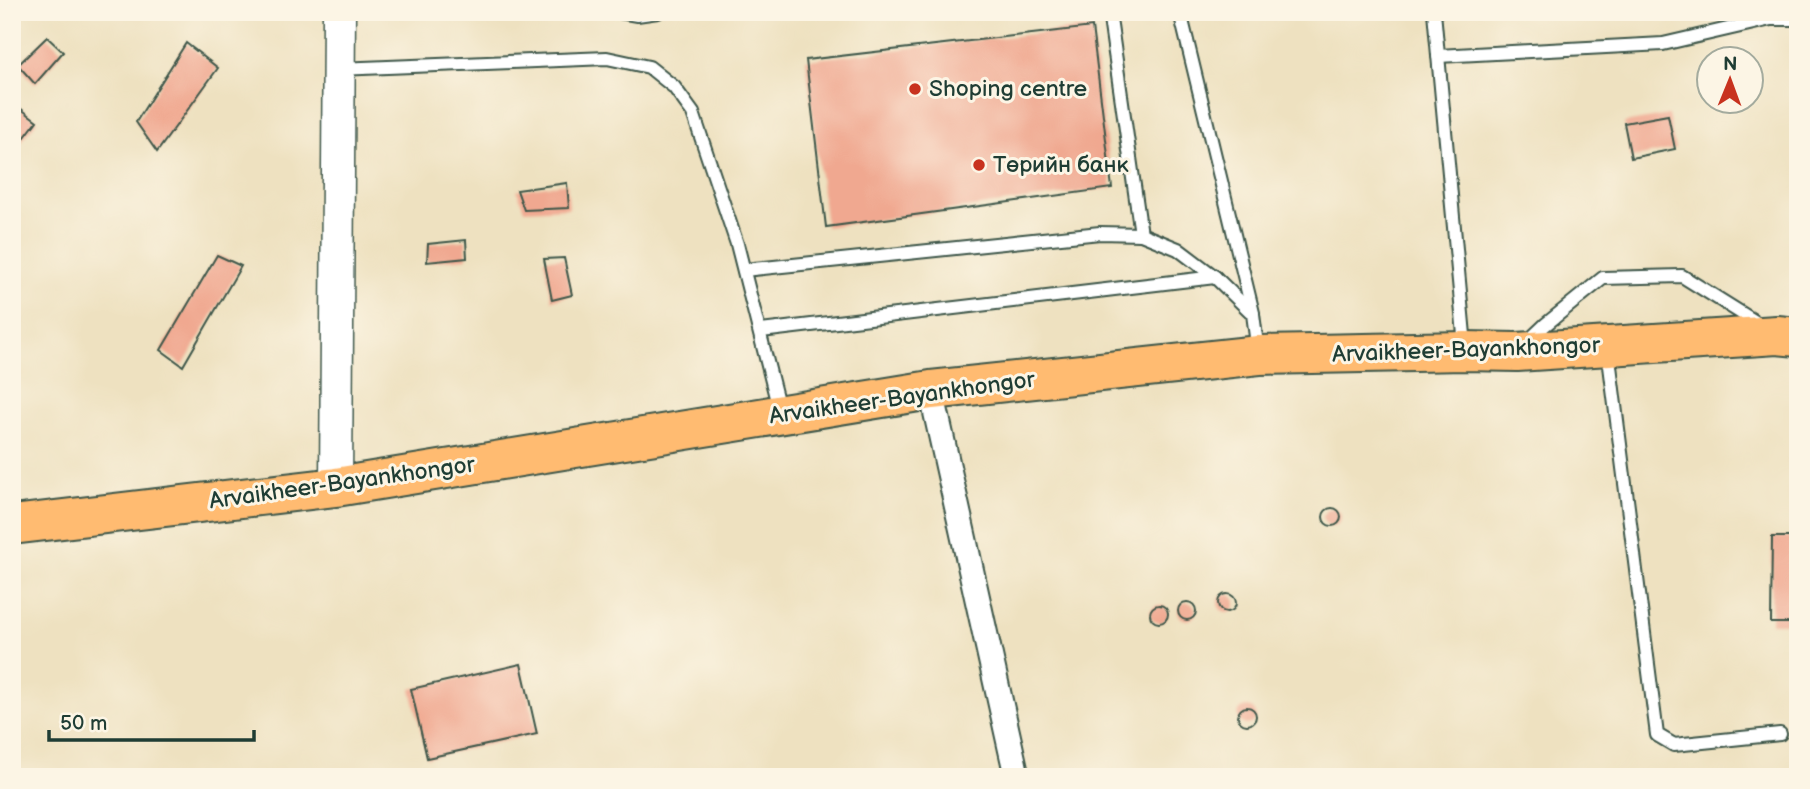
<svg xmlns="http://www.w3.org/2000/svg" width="1810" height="789" viewBox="0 0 1810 789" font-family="'Balsamiq Sans',sans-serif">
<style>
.building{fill:#f0a890}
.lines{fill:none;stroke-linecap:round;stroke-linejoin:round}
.service-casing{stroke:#3e5649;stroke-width:16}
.minor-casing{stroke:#3e5649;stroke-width:28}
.tertiary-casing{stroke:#3e5649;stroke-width:35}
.trunk-casing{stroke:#3e5649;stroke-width:42}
.service{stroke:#fff;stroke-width:12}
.minor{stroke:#fff;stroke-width:24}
.tertiary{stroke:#fff;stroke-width:32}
.trunk{stroke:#ffbb71;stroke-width:38}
.poi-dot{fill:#c8321e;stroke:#fcf5e5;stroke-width:2.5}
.labels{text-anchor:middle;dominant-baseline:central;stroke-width:6;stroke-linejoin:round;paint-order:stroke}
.poi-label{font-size:23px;fill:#1f3d34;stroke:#fcf5e5;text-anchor:start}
.street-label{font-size:23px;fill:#1f3d34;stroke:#fcf5e5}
</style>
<rect width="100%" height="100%" fill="#fcf5e5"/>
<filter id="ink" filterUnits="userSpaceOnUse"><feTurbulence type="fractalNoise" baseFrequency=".0143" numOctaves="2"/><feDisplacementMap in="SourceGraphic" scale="14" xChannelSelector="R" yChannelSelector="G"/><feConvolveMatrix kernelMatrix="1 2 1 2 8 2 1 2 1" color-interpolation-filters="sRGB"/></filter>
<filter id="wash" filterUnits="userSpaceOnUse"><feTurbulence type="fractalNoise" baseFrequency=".00686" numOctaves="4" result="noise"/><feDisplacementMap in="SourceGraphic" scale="28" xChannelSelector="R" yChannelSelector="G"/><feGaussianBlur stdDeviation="1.57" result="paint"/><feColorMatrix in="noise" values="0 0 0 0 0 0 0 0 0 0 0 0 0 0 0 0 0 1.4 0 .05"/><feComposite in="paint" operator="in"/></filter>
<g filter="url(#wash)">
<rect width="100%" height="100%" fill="#eee1c0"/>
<g id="blocks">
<g class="building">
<path d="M1092 27 1112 188 826 227 806 60Z"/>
<path d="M47 37 63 52 35 84 18 65Z"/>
<path d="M186 43 218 68 157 152 136 122Z"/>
<path d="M12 102 37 121 12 154Z"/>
<path d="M1668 115 1675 149 1631 158 1624 123Z"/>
<path d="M567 183 569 208 524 210 517 190Z"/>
<path d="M466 240 467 258 427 262 428 244Z"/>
<path d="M217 255 241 266 183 366 161 350Z"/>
<path d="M564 258 572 295 552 300 544 259Z"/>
<circle cx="1332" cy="517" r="9"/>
<path d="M1772 537H1798V623H1771Z"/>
<circle cx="1227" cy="603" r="9"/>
<circle cx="1187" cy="611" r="9"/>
<circle cx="1159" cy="614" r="9"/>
<path d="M521 664 537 734 427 758 411 689Z"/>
<circle cx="1247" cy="716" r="9"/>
</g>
</g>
</g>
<g filter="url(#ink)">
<use href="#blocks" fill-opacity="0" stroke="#3e5649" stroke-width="2"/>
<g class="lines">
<defs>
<g id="service">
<path d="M620 12 637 15 658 12"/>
<path d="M1109 12 1141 234"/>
<path d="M1180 12 1253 313"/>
<path d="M1434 12 1465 346"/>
<path d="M1438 56 1663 44 1771 19H1798"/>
<path d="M338 69 607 58 649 67 674 87 693 113 737 244 779 409"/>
<path d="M744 270 1100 233 1141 234 1178 249 1215 277 1253 314 1258 352"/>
<path d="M761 331 1215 277"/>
<path d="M1527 342 1545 325 1603 278 1682 276 1762 326"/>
<path d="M1608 350 1657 735 1674 745 1780 734"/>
</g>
<path id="minor" d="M931 390 1017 777"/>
<path id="tertiary" d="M336 487 339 12"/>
<path id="trunk" d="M12 525 336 487 931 390 1259 355 1465 351 1517 352 1777 335 1798 337"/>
</defs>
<use href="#service" class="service-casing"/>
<use href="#minor" class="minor-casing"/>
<use href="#tertiary" class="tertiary-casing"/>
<use href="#trunk" class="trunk-casing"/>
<use href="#service" class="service"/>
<use href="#minor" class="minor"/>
<use href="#tertiary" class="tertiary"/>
<use href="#trunk" class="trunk"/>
</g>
</g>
<g class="poi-dot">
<circle cx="915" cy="89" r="7"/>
<circle cx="979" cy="165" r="7"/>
</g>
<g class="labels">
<g class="poi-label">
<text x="929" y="89">Shoping centre</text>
<text x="993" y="165">Төрийн банк</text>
</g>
<g class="street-label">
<text transform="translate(1466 350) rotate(-2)">Arvaikheer-Bayankhongor</text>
<text transform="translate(902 398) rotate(-8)">Arvaikheer-Bayankhongor</text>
<text transform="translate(342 483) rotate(-8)">Arvaikheer-Bayankhongor</text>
</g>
</g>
<rect width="1810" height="789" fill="none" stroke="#fcf5e5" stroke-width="42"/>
<g transform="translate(1730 80) rotate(1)"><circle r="33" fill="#fcf5e5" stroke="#a4ab9e" stroke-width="2"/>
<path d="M0-5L12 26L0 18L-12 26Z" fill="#c8321e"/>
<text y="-10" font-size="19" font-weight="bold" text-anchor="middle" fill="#1f3d34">N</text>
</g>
<path d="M49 730v10h205v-10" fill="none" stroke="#1f3d34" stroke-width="3.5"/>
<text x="60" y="730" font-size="21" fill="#1f3d34" stroke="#fcf5e5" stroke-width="5" paint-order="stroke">50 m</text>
</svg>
